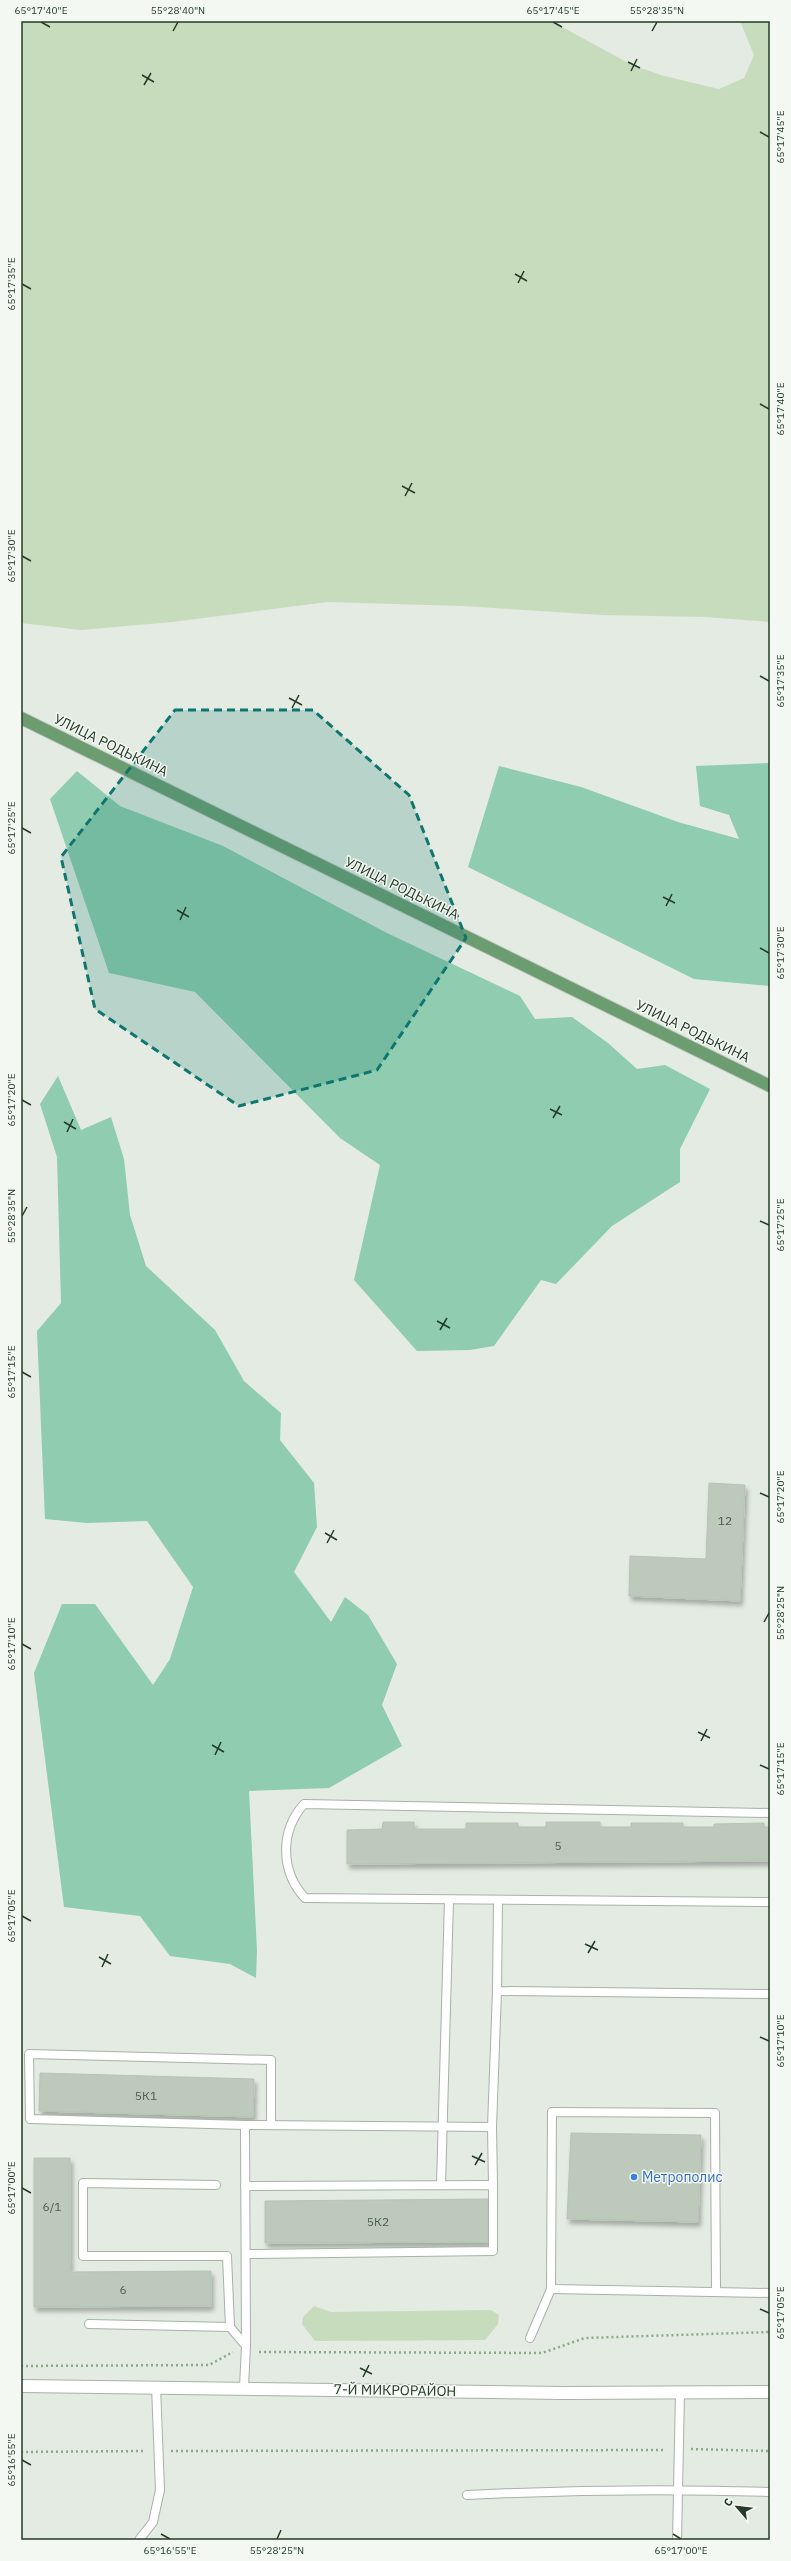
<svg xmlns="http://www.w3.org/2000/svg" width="791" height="2561" viewBox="0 0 791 2561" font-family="'IBM Plex Sans',sans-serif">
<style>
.green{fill:#c7dbbd}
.water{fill:#8fccb0}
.building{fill:#bcc9bb;stroke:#b6c4b5;filter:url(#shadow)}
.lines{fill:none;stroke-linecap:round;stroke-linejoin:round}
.service-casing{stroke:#a6b3a6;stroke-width:10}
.tertiary-casing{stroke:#a6b3a6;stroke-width:14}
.primary-casing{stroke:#c2c8c2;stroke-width:14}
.path{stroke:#86ac88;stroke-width:2.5;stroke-dasharray:2 3;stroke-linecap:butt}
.service{stroke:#fff;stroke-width:8}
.tertiary{stroke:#fff;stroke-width:12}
.primary{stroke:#6b9d71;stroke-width:12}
.marked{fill:#0f766e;fill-opacity:0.2;stroke:#0f766e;stroke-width:3;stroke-dasharray:8 5;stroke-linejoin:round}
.ticks{fill:none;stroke:#243b26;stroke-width:1.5}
.shop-dot{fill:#3f7fe0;stroke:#f3f8f3;stroke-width:1.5}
.labels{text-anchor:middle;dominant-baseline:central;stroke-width:3;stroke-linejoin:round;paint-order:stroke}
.number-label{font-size:12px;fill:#4a5e4b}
.street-label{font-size:14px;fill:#243b26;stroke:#f3f8f3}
.shop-label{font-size:14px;fill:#366cbe;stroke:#f3f8f3;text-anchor:start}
.neatline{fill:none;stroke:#243b26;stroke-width:1.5}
.ticks-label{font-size:10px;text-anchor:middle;fill:#243b26}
</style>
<defs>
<filter id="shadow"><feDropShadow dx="2.5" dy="4.5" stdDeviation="2" flood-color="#0004"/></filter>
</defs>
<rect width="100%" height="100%" fill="#e3ebe2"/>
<g class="green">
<path d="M21 21H551L632 65 664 76 719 89 744 78 754 55 740 21H770V622L706 617 602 615 463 606 327 602 172 622 81 630 21 623Z"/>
<path d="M314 2306 331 2312 491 2310 499 2315 498 2324 485 2340 315 2341 302 2324 303 2317Z"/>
</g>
<g class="water">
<path d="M770 763V986L694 979 468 867 499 766 581 787 678 822 739 839 729 815 700 806 696 766Z"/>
<path d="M77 771 120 806 223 846 387 933 520 996 535 1019 572 1017 608 1043 637 1069 665 1065 710 1089 680 1149V1182L612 1226 556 1284 541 1280 494 1346 470 1350 417 1351 354 1280 380 1165 340 1138 195 992 109 973 50 799Z"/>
<path d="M58 1076 81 1130 111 1117 124 1159 130 1215 146 1266 215 1330 244 1381 281 1413 280 1440 314 1483 317 1527 294 1572 331 1622 345 1597 368 1615 397 1664 382 1705 402 1746 329 1788 249 1791 257 1951 256 1978 230 1964 170 1956 140 1916 64 1907 34 1673 62 1604H95L153 1685 170 1659 193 1587 147 1521 87 1523 45 1519 37 1331 61 1303 57 1157 40 1104Z"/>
</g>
<g class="building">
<path d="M709 1483 745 1485 740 1601 629 1596 630 1556 706 1559Z"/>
<path d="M383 1822H414V1829H466V1823H518V1827H546V1822H600V1827H631V1823H683V1827H714V1824L764 1823V1827H770V1861L347 1864V1830L382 1829Z"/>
<path d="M40 2073 254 2079 253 2117 39 2111Z"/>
<path d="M571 2133 701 2135 698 2222 567 2219Z"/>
<path d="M34 2158H70V2272L211 2271V2306L34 2307Z"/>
<path d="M488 2199V2242L265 2243V2201Z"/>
</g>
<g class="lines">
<defs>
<g id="service">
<path d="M770 1813 304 1804C280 1831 280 1871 305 1898L770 1902"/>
<path d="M498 1900 497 1991 770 1994"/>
<path d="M245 2125 246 2346"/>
<path d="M271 2125V2060L29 2054 30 2119 245 2125 492 2127 493 2185"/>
<path d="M492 2127 497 1991"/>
<path d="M216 2185 83 2183V2256H227L230 2327 246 2346 244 2387"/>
<path d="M441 2185 449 1900"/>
<path d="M245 2186 493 2185V2251L246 2254"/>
<path d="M551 2289 770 2293"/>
<path d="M89 2324 230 2327"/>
<path d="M530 2338 551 2289 552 2112 715 2113 716 2292"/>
<path d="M467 2495C568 2490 669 2489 770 2492"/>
<path d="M139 2540 153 2522 160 2490 156 2386"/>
<path d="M677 2540 680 2392"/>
</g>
<path id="tertiary" d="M21 2386 563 2393 770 2392"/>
<path id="primary" d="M21 718 770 1086"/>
</defs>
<use href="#service" class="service-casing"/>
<use href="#tertiary" class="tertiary-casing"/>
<use href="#primary" class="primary-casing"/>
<g class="path">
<path d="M259 2352 542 2353 585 2338 770 2332"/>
<path d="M21 2366 209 2365 233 2352"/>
<path d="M691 2449 770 2451"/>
<path d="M171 2451 666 2450"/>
<path d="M21 2452 146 2451"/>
</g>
<use href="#service" class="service"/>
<use href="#tertiary" class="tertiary"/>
<use href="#primary" class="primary"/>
</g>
<path class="marked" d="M175 710H313L409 795 466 938 377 1070 239 1106 95 1009 61 857Z"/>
<path class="ticks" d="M41 22 50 27M553 22 562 27M173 31 178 22M652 31 657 22M628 62 640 68M631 71 637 59M142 75 154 82M144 85 151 73M760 132 769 137M515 274 527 281M518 283 524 271M22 284 31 289M760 404 769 409M402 486 415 493M405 496 412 483M22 556 31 561M760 676 769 681M289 698 302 705M292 708 299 695M22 828 31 833M663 897 675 903M666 906 672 894M177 910 189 917M180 920 186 907M760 948 769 953M22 1100 31 1105M550 1109 562 1115M553 1118 560 1106M64 1122 76 1129M67 1132 73 1119M22 1216 27 1207M760 1221 769 1225M437 1321 450 1328M440 1330 447 1318M22 1372 31 1377M760 1493 769 1497M325 1533 337 1540M327 1543 334 1530M764 1622 769 1613M22 1644 31 1649M698 1732 710 1738M701 1741 707 1729M212 1745 224 1752M215 1755 221 1742M760 1765 769 1769M22 1916 31 1921M585 1944 598 1950M588 1953 595 1941M99 1957 111 1964M102 1967 108 1954M760 2037 769 2041M472 2156 485 2162M475 2165 482 2153M22 2188 31 2193M760 2309 769 2313M360 2368 372 2374M363 2377 369 2365M22 2460 31 2465M161 2534 170 2539M673 2534 681 2539M277 2539 281 2530"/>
<circle class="shop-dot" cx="634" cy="2177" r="4"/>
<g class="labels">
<g class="number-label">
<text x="725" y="1520">12</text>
<text x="558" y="1845">5</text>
<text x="146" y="2095">5К1</text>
<text x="52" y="2206">6/1</text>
<text x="378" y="2221">5К2</text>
<text x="123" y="2289">6</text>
</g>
<g class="street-label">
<text transform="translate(111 745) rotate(26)">УЛИЦА РОДЬКИНА</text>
<text transform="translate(402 888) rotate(26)">УЛИЦА РОДЬКИНА</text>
<text transform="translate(693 1031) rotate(26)">УЛИЦА РОДЬКИНА</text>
<text transform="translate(395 2390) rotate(1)">7-Й МИКРОРАЙОН</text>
</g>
<g class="shop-label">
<text x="642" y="2177">Метрополис</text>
</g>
</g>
<rect width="791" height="2561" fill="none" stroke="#f3f8f3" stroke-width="44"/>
<g transform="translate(737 2507) rotate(298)" stroke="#f3f8f3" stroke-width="3" paint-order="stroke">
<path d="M0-3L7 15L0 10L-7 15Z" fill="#243b26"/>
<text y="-6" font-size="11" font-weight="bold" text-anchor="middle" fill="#243b26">С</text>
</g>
<rect x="22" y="22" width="747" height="2517" class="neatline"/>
<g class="ticks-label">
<text x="41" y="14">65°17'40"E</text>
<text x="178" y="14">55°28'40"N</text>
<text x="553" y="14">65°17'45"E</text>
<text x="657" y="14">55°28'35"N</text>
<text transform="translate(780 137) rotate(-90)" y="4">65°17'45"E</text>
<text transform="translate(11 284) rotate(-90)" y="4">65°17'35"E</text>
<text transform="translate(780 409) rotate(-90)" y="4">65°17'40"E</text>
<text transform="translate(11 556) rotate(-90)" y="4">65°17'30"E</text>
<text transform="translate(780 681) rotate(-90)" y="4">65°17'35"E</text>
<text transform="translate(11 828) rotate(-90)" y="4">65°17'25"E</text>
<text transform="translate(780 953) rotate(-90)" y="4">65°17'30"E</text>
<text transform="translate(11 1100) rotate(-90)" y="4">65°17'20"E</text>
<text transform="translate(11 1216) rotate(-90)" y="4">55°28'35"N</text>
<text transform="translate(780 1225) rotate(-90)" y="4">65°17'25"E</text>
<text transform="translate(11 1372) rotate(-90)" y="4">65°17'15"E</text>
<text transform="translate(780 1497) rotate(-90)" y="4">65°17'20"E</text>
<text transform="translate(780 1613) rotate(-90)" y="4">55°28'25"N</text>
<text transform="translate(11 1644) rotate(-90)" y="4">65°17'10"E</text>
<text transform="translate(780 1769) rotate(-90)" y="4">65°17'15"E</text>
<text transform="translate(11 1916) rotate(-90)" y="4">65°17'05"E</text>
<text transform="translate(780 2041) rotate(-90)" y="4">65°17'10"E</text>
<text transform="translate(11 2188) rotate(-90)" y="4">65°17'00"E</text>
<text transform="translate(780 2313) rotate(-90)" y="4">65°17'05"E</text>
<text transform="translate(11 2460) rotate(-90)" y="4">65°16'55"E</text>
<text x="170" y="2554">65°16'55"E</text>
<text x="277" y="2554">55°28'25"N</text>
<text x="681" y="2554">65°17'00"E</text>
</g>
</svg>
